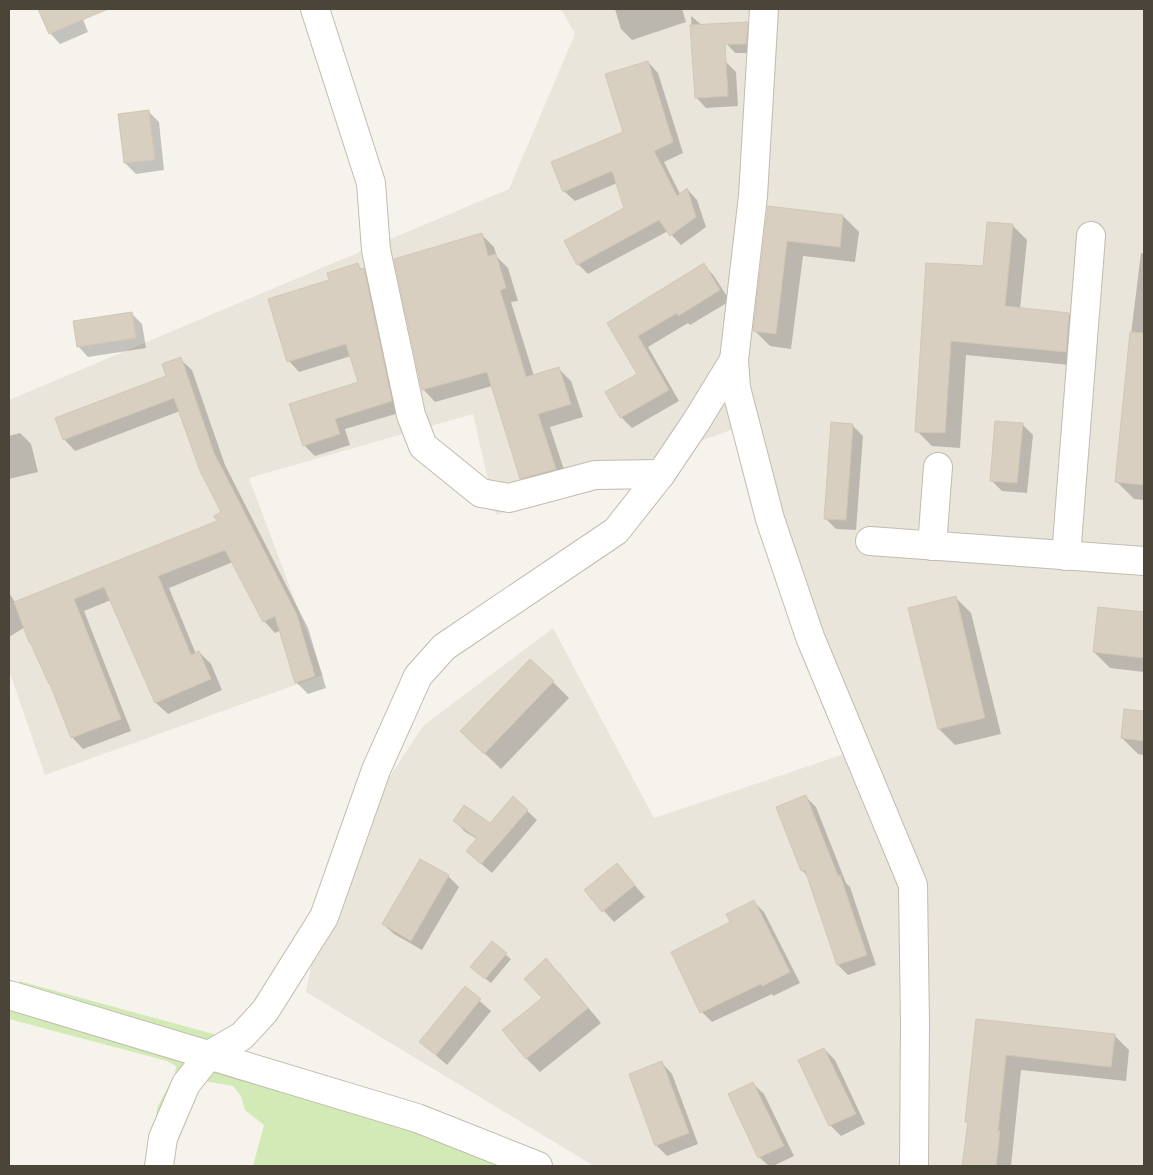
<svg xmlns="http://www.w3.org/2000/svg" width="1153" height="1175" viewBox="0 0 1153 1175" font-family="Rubik,sans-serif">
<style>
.residential{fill:#eae5da}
.green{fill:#d2eab5}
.shadow{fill:#0003}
.building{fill:#d8cfc1;stroke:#d3c7b4}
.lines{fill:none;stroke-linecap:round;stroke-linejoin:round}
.minor-casing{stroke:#c2bbae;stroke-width:30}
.tertiary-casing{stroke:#c2bbae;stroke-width:30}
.minor{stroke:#fff;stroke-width:28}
.tertiary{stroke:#fff;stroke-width:28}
</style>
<rect width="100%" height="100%" fill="#f6f3ec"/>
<path class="residential" d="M561 9H1144V1166H594L306 992 331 866 423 726 553 628 654 818 856 750 739 427 496 515 473 414 249 478 323 675 45 775 9 670V400L509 189 575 34Z"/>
<g class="green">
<path d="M19 981 228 1038 215 1045 24 991Z"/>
<path d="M9 1008 176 1052 185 1064 184 1072 156 1123 157 1108 175 1074 176 1066 167 1061 9 1019Z"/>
<path d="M206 1069 288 1082 508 1166H253L264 1125 245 1110 241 1096 233 1086 199 1080Z"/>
</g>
<g class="shadow">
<path d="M40 9H79L88 32 60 44 50 33Z"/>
<path d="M615 9H682L686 22 632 40 621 29Z"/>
<path d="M691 16 703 26 726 62 736 72 738 106 706 108 696 97Z"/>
<path d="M747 23 757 33 755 53H735L726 43Z"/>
<path d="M648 62 658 73 683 153 664 162 680 194 687 189 697 200 706 227 681 245 668 231 588 274 578 264 625 209 617 183 575 201 564 191 624 132Z"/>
<path d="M148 111 159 122 164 170 136 174 125 163 119 115Z"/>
<path d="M769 207 843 216 859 232 855 262 803 256 791 349 770 346 754 330Z"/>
<path d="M1012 225 1027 240 1020 309 1069 314 1084 329 1081 366 966 355 960 448 932 446 917 431 927 264 984 267Z"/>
<path d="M481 234 494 247 497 257 508 268 518 301 511 302 534 376 558 368 571 381 583 417 550 427 568 482 534 491 521 478 492 386 435 402 423 389Z"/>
<path d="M1141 253 1144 254V500L1134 499 1117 482 1130 342Z"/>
<path d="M357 265 374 280 402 412 345 429 350 445 315 456 304 445 359 383 351 356 299 372 289 361 330 281Z"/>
<path d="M704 265 714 276 730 301 690 325 688 323 648 347 679 401 632 428 621 417 639 374 609 323Z"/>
<path d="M131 313 142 324 146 348 88 357 78 346Z"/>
<path d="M180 359 192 370 225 465 308 628 326 688 308 694 296 682 281 630 275 633 264 621 233 562 169 588 196 654 199 652 211 664 222 690 168 714 156 703 111 600 84 611 131 731 83 749 72 737 52 686 25 627 9 637V593L15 602 219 522 223 512 180 411 75 451 64 439 168 377Z"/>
<path d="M1022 424 1033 435 1027 493 1002 491 991 480Z"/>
<path d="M852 425 863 436 856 530 836 529 826 519Z"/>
<path d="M20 433 31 444 38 472 9 479V436Z"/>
<path d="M955 597 971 613 1001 734 955 745 939 729Z"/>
<path d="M1099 608 1144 613V672L1110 668 1094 652Z"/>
<path d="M553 682 569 698 501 769 478 747Z"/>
<path d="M1125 710 1144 713V755L1138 754 1122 738Z"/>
<path d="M806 797 816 807 846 883 850 887 876 965 848 975 838 965 808 877 802 870Z"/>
<path d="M513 798 537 820 492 873 477 860V839L464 831 455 821 490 825Z"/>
<path d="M617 865 645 897 614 922 586 891Z"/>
<path d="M448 876 459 887 422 950 394 934 383 924Z"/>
<path d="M754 902 764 912 800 983 773 996 772 994 712 1022 702 1012 732 923Z"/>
<path d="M492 943 511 959 491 983 477 972Z"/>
<path d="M546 960 560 974 601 1023 540 1072 526 1058 544 999Z"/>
<path d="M465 988 491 1011 447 1065 421 1042Z"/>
<path d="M977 1020 1114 1035 1129 1050 1126 1081 1021 1070 1011 1166H964L969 1124 966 1121Z"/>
<path d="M824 1049 835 1060 865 1124 841 1136 830 1125Z"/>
<path d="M662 1063 672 1074 698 1144 667 1156 656 1145Z"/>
<path d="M753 1084 764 1094 794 1156 773 1166H769L759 1157Z"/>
</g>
<g class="building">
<path d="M38 9H108L49 34Z"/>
<path d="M748 22 746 44H725L728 96 695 98 690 25Z"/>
<path d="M648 61 673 142 654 151 677 196 687 188 696 217 670 236 659 220 577 265 564 241 624 208 612 171 563 192 551 162 623 132 605 74Z"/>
<path d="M149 110 155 160 124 163 118 114Z"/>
<path d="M768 206 843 215 840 247 787 241 776 334 753 331Z"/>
<path d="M987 222 1013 224 1005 306 1069 313 1066 352 951 341 945 433 915 432 926 263 983 266Z"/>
<path d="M482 233 488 256 496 254 506 288 500 290 526 377 559 367 571 404 538 414 556 469 520 479 487 372 422 390 394 259Z"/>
<path d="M358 263 360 269 364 268 392 401 335 419 340 434 303 446 289 404 358 382 346 344 287 362 268 299 329 280 327 273Z"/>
<path d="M704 263 720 290 678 316 677 313 638 336 669 390 620 418 605 392 637 374 607 323Z"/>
<path d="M132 312 136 338 77 347 73 321Z"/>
<path d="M1130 332 1144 333V485L1115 482Z"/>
<path d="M181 357 214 453 297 615 315 676 295 683 275 616 263 622 225 550 158 576 191 655 199 651 211 679 155 703 104 587 74 599 121 719 71 738 50 684H49L30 642H29L14 602 217 521 214 516 221 512 200 471 174 398 63 440 55 418 166 376 162 364Z"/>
<path d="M995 421 1023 423 1017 483 990 481Z"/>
<path d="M831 422 853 424 846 520 824 519Z"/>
<path d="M956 596 985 718 938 729 908 608Z"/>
<path d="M1098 607 1144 612V658L1093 652Z"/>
<path d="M530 659 554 681 484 754 460 731Z"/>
<path d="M1124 709 1144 711V741L1121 738Z"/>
<path d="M806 795 838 876 840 875 867 955 837 965 805 870 801 871 776 807Z"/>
<path d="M513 796 528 810 481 864 466 851 477 838 453 821 464 805 490 823Z"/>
<path d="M420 859 449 875 411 941 382 924Z"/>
<path d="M617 863 635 885 602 912 584 890Z"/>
<path d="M754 900 790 972 762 986 761 984 700 1013 671 952 730 922 726 914Z"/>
<path d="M492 941 507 953 485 979 470 967Z"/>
<path d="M546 958 588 1008 526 1059 502 1030 542 998 524 979Z"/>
<path d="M465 986 481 999 436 1055 419 1042Z"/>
<path d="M976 1019 1115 1034 1111 1067 1006 1055 998 1131H1000L996 1166H962L968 1122H965Z"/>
<path d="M824 1048 856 1114 829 1126 798 1060Z"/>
<path d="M662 1061 689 1133 655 1146 629 1074Z"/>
<path d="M753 1082 784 1146 758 1158 728 1094Z"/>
</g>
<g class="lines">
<defs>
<g id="minor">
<path d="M315 9 371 183 376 250 411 415 423 446 481 493 509 498 595 475 661 474"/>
<path d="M870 541 1144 561"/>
<path d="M932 546 938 467"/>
<path d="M1066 556 1091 236"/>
<path d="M159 1166 163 1138 186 1084 209 1055 242 1036 265 1011 324 917 376 770 418 676 444 647 616 531 661 474 696 422 734 360"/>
</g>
<g id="tertiary">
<path d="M764 9 753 196 734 360 736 388 770 519 810 637 913 885 915 1024 914 1166"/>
<path d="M9 995 417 1118 538 1166"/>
</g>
</defs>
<use href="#minor" class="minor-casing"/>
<use href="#tertiary" class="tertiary-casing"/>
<use href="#minor" class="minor"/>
<use href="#tertiary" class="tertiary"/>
</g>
<rect width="1153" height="1175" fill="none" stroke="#4b4439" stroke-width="20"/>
</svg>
